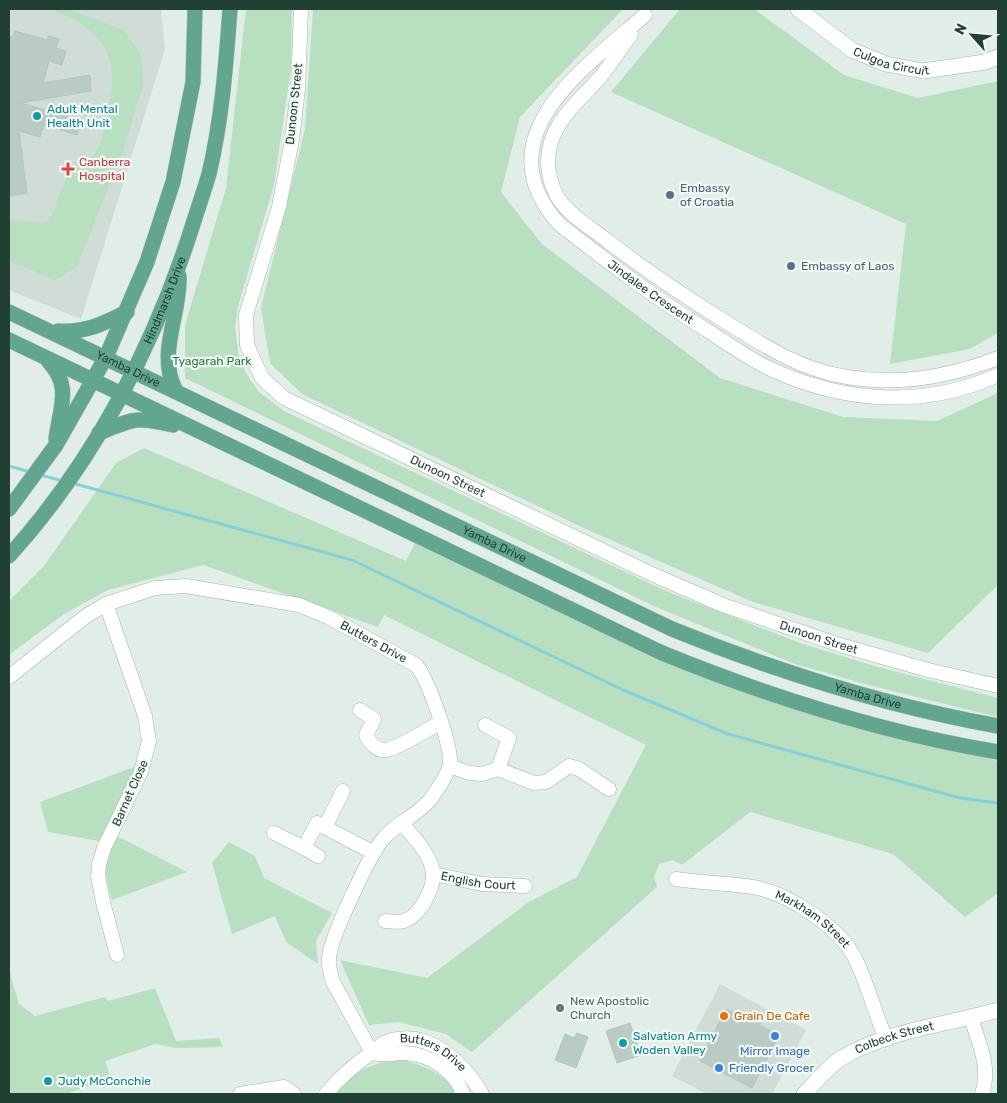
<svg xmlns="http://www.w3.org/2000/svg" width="1007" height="1103" viewBox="0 0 1007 1103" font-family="Rubik,sans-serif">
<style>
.built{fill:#cfddd6}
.green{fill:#b8e0c0}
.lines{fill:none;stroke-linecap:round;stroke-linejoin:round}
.stream{stroke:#85d1d7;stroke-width:3}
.building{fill:#b9cbc2;stroke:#b3c7bd}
.minor-casing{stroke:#a3b6ae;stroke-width:15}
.tertiary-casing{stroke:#a3b6ae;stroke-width:16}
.primary-casing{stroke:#c1cac6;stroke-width:16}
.minor{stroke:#fff;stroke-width:14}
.tertiary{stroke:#fff;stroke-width:15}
.primary{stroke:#62a68f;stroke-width:15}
.culture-dot{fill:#0f9aa8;stroke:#f2f9f5;stroke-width:2}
.health-dot{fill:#e0444e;stroke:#f2f9f5;stroke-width:2}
.service-dot{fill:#5c6f8a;stroke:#f2f9f5;stroke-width:2}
.worship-dot{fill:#6b7280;stroke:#f2f9f5;stroke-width:2}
.food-dot{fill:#e8710a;stroke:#f2f9f5;stroke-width:2}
.shop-dot{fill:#3f7fe0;stroke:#f2f9f5;stroke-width:2}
.labels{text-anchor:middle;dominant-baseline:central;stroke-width:4.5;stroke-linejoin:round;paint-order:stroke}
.street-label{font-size:12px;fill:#204034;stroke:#f2f9f5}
.culture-label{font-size:12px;fill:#0d838f;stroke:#f2f9f5;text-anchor:start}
.health-label{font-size:12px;fill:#be3a42;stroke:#f2f9f5;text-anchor:start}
.service-label{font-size:12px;fill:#4e5e75;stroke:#f2f9f5;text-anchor:start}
.park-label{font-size:12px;fill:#267a3f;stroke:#f2f9f5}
.worship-label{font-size:12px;fill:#5b616d;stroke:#f2f9f5;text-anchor:start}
.food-label{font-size:12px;fill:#c56008;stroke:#f2f9f5;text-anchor:start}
.shop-label{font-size:12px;fill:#366cbe;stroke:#f2f9f5}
</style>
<rect width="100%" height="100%" fill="#e1ede7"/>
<g class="built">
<path d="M9 9H161L165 49 81 319 9 290Z"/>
<path d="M720 984 806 1030 772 1094H707L672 1076Z"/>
</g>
<g class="green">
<path d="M57 9H69L124 30 140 54 144 82 124 148 77 267 55 280 9 261V220L45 223C59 213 59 178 79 160L83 164C100 154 102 139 105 119 107 107 112 94 112 81 114 45 87 22 56 12Z"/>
<path d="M246 9H292L291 68 274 185 239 303 235 326 239 359 249 378 259 392 284 411 666 591 803 644 878 667 998 698V717L872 686 795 664 658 608 185 378V325L226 188Z"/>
<path d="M313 9H623L520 117 501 192 541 243 720 378 843 417 937 421 998 393V585L928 653 753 602 588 530 302 394 270 363 261 308 305 129Z"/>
<path d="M680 9H754L844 75 918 98 998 81V333L970 349 890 364 906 224 611 92Z"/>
<path d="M144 448 406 561 415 543 827 719 998 761V893L965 917 893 854 750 812 682 865 673 860 659 864 654 877 657 887 472 1052 446 1034 399 1022 369 1025 340 960 427 978 529 902 577 877 646 745 384 615 378 627 203 565 108 590 64 614 9 655V601L44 566 116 463Z"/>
<path d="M137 766 99 841 48 832 40 802Z"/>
<path d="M117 836 187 872 112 900C103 871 104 863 117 836Z"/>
<path d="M229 842 255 856 264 878 332 913 316 941 318 964 286 942 275 916 232 934 212 863Z"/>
<path d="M9 970 19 1004 35 1016 105 997 108 1001 155 988 176 1041 219 1038 223 1047 176 1048 155 1044 105 1061 111 1078 66 1094H9Z"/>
<path d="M393 1058C416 1063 441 1070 454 1090L453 1094H332L358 1071Z"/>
</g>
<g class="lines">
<g class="stream">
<path d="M9 466 30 472"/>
<path d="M40 475 63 481"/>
<path d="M72 483 352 560 621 689 728 734 960 798 998 803"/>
</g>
</g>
<g class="building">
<path d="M15 31 47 40 49 36 59 39 56 48 66 51 62 65 49 61 43 83 90 75 91 91 21 103 82 121 77 135 44 125 40 137 19 131 27 193 11 196 9 194V36L13 37Z"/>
<path d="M726 1009 747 1019 749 1016 761 1022 759 1025 779 1035 752 1088 700 1061Z"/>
<path d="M630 1023 641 1055 617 1063 606 1031Z"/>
<path d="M577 1033 588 1037 576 1068 555 1060 565 1034 574 1038Z"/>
</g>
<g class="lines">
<defs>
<g id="minor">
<path id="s1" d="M301 9 298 89 292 140 279 207 246 315 247 345 262 378 284 398 656 576 723 605 840 645 928 670 998 686"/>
<path id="s2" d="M645 15C583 69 482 137 559 224 608 262 657 300 710 332 731 346 752 361 775 371 847 403 925 408 998 375"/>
<path d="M631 35C621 48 612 62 602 75 579 102 548 123 548 162 548 175 553 191 560 201 573 218 593 229 609 242 645 270 683 295 721 319 761 344 800 370 847 377 900 386 949 377 998 358"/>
<path d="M106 604 145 716 149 741 141 772 104 848 99 864 98 876 103 902 117 955"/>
<path id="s3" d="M9 677 86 616 106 604 155 588 186 586 299 605 328 617 416 665C428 679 452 746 450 764 448 774 436 792 430 800 416 816 395 824 383 839 370 854 329 940 329 959 328 967 331 974 333 982L372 1053C389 1057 392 1052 406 1053 431 1055 455 1071 463 1094"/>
<path d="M360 710 374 719 366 735C370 743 377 752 387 750 400 747 428 729 441 722"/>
<path d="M485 725 509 738 498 769"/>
<path d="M450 766 469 773 482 774 498 769 534 783 546 782 569 766 579 769 609 789"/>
<path d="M325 827 343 791"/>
<path d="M274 833 304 848 317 823 374 853"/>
<path d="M304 848 318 856"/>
<path id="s4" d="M433 874 482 884 525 886"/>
<path id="s5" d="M676 879C702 883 728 883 753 887 788 893 840 927 856 960 868 986 875 1013 886 1039"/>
<path d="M385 921C391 921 399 923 404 921 420 916 434 889 433 873 431 855 414 837 402 824"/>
<path d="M971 1018C979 1044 991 1067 982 1094"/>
<path d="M240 1094 284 1087 294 1094"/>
<path id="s6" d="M326 1094C339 1078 354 1065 371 1053 376 1050 381 1044 386 1042 428 1027 463 1062 482 1094"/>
</g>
<g id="tertiary">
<path id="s7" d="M798 9 852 50 886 64 923 71 985 62 998 57"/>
<path id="s8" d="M804 1094C815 1083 827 1068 840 1059 887 1030 947 1025 998 1010"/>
</g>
<g id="primary">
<path id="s9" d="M9 312 672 629C778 672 886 706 998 726"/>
<path d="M58 331C85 333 103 324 127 312"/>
<path d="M9 340 662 653C770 697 883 733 998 752"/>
<path d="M49 362C72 387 60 407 56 439"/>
<path d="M176 391C156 354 181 314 179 276"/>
<path d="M99 433C134 419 135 416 173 425"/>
<path d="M9 509 56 445 106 357 147 262 173 182 193 82 195 9"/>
<path id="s10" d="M9 556C94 462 155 345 193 224 198 208 204 191 209 174 222 119 226 64 230 9"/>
</g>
</defs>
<use href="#minor" class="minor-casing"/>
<use href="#tertiary" class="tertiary-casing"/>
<use href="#primary" class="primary-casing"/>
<use href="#minor" class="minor"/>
<use href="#tertiary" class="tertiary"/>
<use href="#primary" class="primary"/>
</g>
<g class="culture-dot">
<circle cx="37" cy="116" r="5"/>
<circle cx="623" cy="1043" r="5"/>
<circle cx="48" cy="1081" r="5"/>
</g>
<path class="health-dot" d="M65.5 161.5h5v5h5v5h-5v5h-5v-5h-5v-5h5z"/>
<g class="service-dot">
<circle cx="670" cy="195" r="5"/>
<circle cx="791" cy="266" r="5"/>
</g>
<circle class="worship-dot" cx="560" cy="1008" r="5"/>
<circle class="food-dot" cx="724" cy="1016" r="5"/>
<g class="shop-dot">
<circle cx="775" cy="1036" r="5"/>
<circle cx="719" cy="1068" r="5"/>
</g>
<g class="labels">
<g class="street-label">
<text stroke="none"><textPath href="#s7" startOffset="109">Culgoa Circuit</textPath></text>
<text transform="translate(294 104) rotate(-84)">Dunoon Street</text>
<text stroke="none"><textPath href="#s2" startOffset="375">Jindalee Crescent</textPath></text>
<text stroke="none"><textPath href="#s10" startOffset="301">Hindmarsh Drive</textPath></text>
<text stroke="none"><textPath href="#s9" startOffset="132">Yamba Drive</textPath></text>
<text stroke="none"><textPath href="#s1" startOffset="590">Dunoon Street</textPath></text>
<text stroke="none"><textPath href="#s9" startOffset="538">Yamba Drive</textPath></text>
<text stroke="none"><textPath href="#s1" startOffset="995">Dunoon Street</textPath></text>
<text stroke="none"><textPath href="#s3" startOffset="402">Butters Drive</textPath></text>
<text stroke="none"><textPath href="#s9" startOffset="942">Yamba Drive</textPath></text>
<text transform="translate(130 793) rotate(-66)">Barnet Close</text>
<text stroke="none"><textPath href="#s4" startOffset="46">English Court</textPath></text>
<text stroke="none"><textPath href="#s5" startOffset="146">Markham Street</textPath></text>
<text stroke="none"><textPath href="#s8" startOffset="109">Colbeck Street</textPath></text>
<text stroke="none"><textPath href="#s6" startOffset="131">Butters Drive</textPath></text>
</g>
<g class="culture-label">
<text x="47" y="109">Adult Mental<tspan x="47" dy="14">Health Unit</tspan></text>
<text x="633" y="1036">Salvation Army<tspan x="633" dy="14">Woden Valley</tspan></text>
<text x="58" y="1081">Judy McConchie</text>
</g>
<g class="health-label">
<text x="79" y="162">Canberra<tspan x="79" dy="14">Hospital</tspan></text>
</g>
<g class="service-label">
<text x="680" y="188">Embassy<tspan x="680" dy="14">of Croatia</tspan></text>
<text x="801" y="266">Embassy of Laos</text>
</g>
<g class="park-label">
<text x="212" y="361">Tyagarah Park</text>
</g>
<g class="worship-label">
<text x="570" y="1001">New Apostolic<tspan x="570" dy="14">Church</tspan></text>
</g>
<g class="food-label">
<text x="734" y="1016">Grain De Cafe</text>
</g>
<g class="shop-label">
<text x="775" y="1051">Mirror Image</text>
<text x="729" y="1068" text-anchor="start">Friendly Grocer</text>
</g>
</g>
<rect width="1007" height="1103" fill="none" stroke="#204034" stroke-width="20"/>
<g transform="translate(972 35) rotate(297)" stroke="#f2f9f5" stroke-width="4" paint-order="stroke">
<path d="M0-4L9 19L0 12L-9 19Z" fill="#204034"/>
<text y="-8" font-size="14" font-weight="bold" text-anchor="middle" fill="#204034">N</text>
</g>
</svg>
